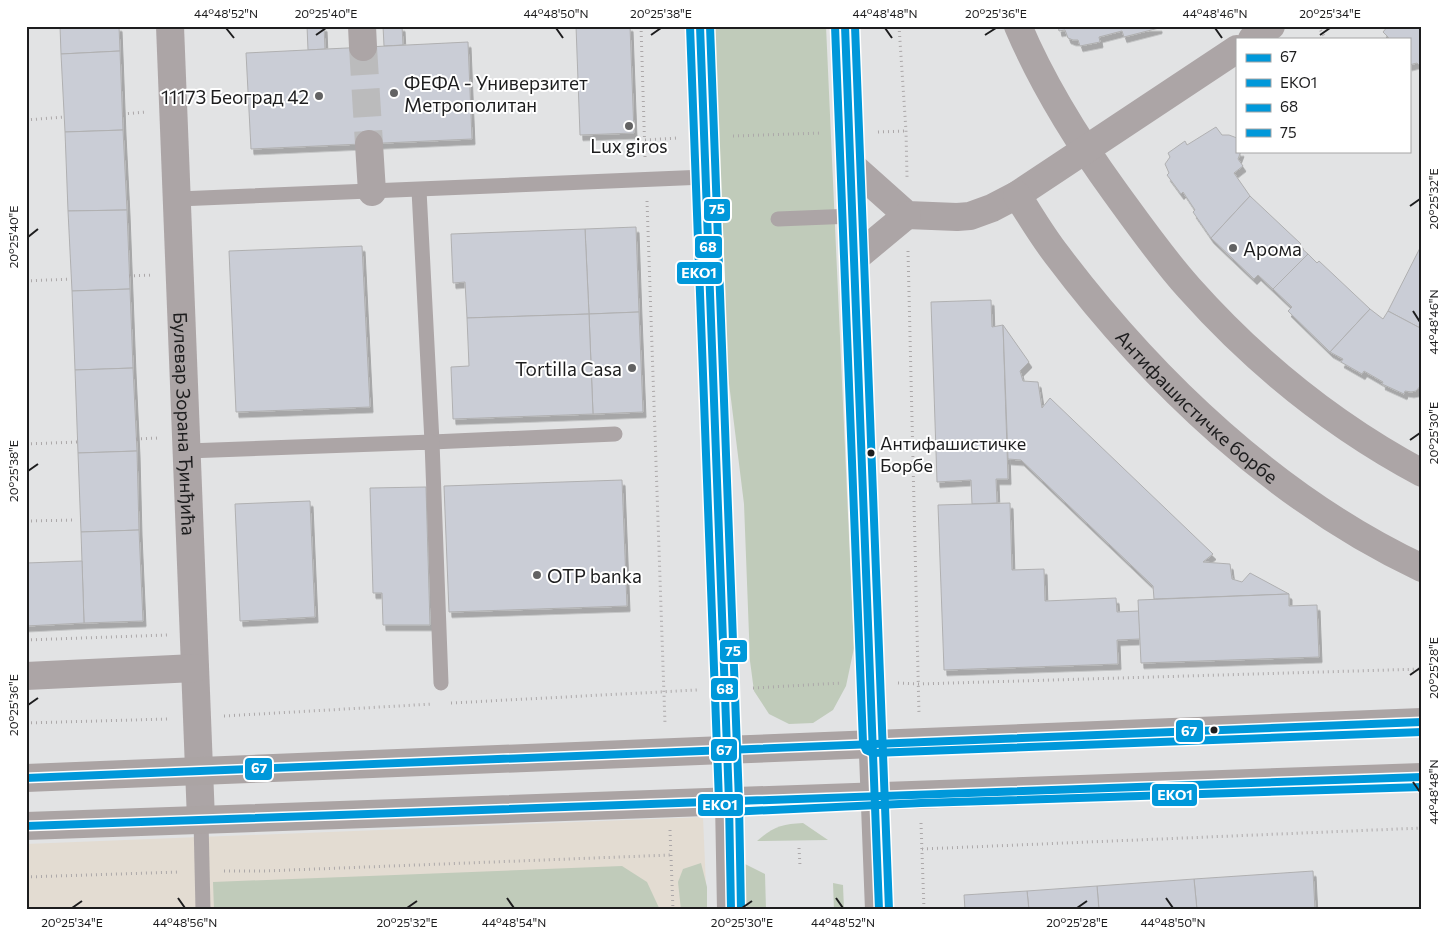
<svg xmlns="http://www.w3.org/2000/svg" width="1448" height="936" viewBox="0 0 1448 936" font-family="Commissioner,sans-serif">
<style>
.commercial{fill:#e3dcd2}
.green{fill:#c0cbba}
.building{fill:#cacdd6;stroke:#b0b0b1;filter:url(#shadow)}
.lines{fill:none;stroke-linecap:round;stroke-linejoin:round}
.street-tunnel{stroke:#bbbbbc;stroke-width:28;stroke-dasharray:28 14;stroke-linecap:butt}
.path{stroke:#aca8a9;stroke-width:3;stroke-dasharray:1 4;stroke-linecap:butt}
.lane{stroke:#aca5a6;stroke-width:15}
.street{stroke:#aca5a6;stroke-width:28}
.secondary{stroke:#aba4a4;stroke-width:28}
.bus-1-casing{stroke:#fff;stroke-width:11}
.bus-2-casing{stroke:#fff;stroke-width:11}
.bus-3-casing{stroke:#fff;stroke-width:11}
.bus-4-casing{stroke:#fff;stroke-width:11}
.bus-1{stroke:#0098da;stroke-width:8}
.bus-2{stroke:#0098da;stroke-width:8}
.bus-3{stroke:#0098da;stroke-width:8}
.bus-4{stroke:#0098da;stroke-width:8}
.ticks{fill:none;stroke:#1d1d1e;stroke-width:2}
.poi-dot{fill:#626263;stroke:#fff;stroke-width:2}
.bus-dot{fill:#1d1d1e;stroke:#fff;stroke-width:2}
.labels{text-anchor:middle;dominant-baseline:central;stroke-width:4;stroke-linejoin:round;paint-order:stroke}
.bus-label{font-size:18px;fill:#1d1d1e;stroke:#fff;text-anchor:start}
.poi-label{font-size:19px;fill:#1d1d1e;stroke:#fff;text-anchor:start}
.street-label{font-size:19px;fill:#1d1d1e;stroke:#fff}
.line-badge{stroke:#fff;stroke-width:2}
.badge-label{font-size:14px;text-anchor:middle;font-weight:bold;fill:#fff}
.neatline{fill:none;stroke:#1d1d1e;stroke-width:2}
.ticks-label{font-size:12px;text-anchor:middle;fill:#1d1d1e}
</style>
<defs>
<filter id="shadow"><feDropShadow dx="3" dy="5.5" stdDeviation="0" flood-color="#0004"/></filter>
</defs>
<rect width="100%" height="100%" fill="#e2e3e4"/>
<path class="commercial" d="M703 817 707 910H26V844Z"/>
<g class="green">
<path d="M709 26H826L854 648 846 686 833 710 813 723 789 724 769 714 754 691 750 661 744 504 725 351Z"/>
<path d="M803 823 828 840 757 841C773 827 782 824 803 823Z"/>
<path d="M701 863 707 887V910H681L678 882 683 869Z"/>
<path d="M745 864 765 874 766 910H746Z"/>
<path d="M622 866 647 882 660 910H214L213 882Z"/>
<path d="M833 883 843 885 844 910H834Z"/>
</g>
<g class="building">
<path d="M60 26H119L120 51 61 54Z"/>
<path d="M307 26H324L325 49 308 50Z"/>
<path d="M383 26H402L403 45 384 46Z"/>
<path d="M576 26H630L634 133 580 135Z"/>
<path d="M1058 26H1159V28L1124 37 1122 31 1099 37 1100 42 1080 46 1078 40H1073L1068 38 1065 30 1059 31Z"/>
<path d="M1388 26H1422V68L1417 63 1409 65V39H1390L1383 32Z"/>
<path d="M468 42 472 139 251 149 246 53Z"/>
<path d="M120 51 123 130 65 132 61 54Z"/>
<path d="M1216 127 1222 135H1229L1237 138V151H1241L1238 159 1243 166 1234 173 1250 196 1211 238 1193 212 1195 210 1183 192 1181 194 1167 175 1169 173 1165 164 1170 157 1168 153 1185 141 1187 145Z"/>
<path d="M123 130 127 210 68 211 65 132Z"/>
<path d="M1250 196 1301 244 1299 246 1308 254 1273 289 1258 275 1254 279 1211 238Z"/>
<path d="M127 210 130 289 72 291 68 211Z"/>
<path d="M636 227 639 312 589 314 585 229Z"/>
<path d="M585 229 589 314 467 318 465 282 453 283 451 234Z"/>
<path d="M1422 244V329L1388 311Z"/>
<path d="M362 246 370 407 236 412 229 251Z"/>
<path d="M1308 254 1317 263 1319 261 1370 309 1330 352 1288 311 1292 307 1273 289Z"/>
<path d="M130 289 133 368 75 370 72 291Z"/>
<path d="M991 300 992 327 1003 325 1008 479H996L997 503 972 504 971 480 937 482 931 302Z"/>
<path d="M1370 309 1383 319 1388 311 1422 329V384L1416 391 1411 392 1405 391 1404 394 1382 384 1383 382 1364 371 1362 374 1341 362 1343 359 1330 352Z"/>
<path d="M639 312 643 412 593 414 589 314Z"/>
<path d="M589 314 593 414 453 419 451 367 469 366 467 318Z"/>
<path d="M1003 325 1029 362 1020 371 1023 381 1038 382 1042 408 1050 398 1213 554 1203 562 1230 564 1232 579 1242 582 1250 573 1289 594 1154 599 1153 586 1021 460 1008 459Z"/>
<path d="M133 368 137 451 78 453 75 370Z"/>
<path d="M137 451 139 530 81 532 78 453Z"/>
<path d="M622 480 627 606 449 612 444 486Z"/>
<path d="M426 487 430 625H383L382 593H373L370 488Z"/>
<path d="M310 501 315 617 240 621 235 504Z"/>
<path d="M1010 503 1012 570 1044 569 1045 601 1116 598 1117 612 1139 611 1140 639 1117 640 1118 664 944 670 938 505Z"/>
<path d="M139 530 143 621 84 623 81 532Z"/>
<path d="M82 561 84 623 26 626V563Z"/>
<path d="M1289 594V606L1317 605 1319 657 1141 663 1138 600Z"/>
<path d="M1313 871 1315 910H1197L1194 879Z"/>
<path d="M1194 879 1197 910H1099L1097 886Z"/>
<path d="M1097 886 1099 910H1029L1027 891Z"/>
<path d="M1027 891 1029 910H965L964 895Z"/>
</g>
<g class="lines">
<path class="street-tunnel" d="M363 47 369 144"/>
<g class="path">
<path d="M641 26 645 157"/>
<path d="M899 26 906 131 907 177"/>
<path d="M1318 26 1326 39"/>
<path d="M123 114 146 112"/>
<path d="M26 120 64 117"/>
<path d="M878 132 906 131"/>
<path d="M733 136 822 133"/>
<path d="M645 140 677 138"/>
<path d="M647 201 665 724"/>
<path d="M908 251 919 714"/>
<path d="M129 276 153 275"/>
<path d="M26 281 71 279"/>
<path d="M136 439 159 438"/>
<path d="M26 444 78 442"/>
<path d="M26 521 76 520"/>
<path d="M26 640 167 635"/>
<path d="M898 683 918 684 1422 669"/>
<path d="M753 688 842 683"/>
<path d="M451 703 697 690"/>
<path d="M224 716 433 704"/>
<path d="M26 723 168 719"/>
<path d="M921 823 924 910"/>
<path d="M670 830 673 910"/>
<path d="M799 848 800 866"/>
<path d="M922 849 1422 828"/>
<path d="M224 871H265L670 855"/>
<path d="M26 877 180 872"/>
</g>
<g class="lane">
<path d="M419 190 432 442 615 434"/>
<path d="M178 199 705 177"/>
<path d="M778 219 853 216"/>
<path d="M187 451 432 442 441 683"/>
<path d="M201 820 203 910"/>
</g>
<g class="street">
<path id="s1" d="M170 26 201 820"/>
<path d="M362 26 363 47"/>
<path d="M1018 26C1043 85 1078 141 1115 192 1139 225 1162 258 1189 288 1255 362 1334 426 1422 473"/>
<path d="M1252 39 1271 26"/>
<path d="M369 144 372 192"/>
<path d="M851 165 907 215 957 217 970 216 992 208 1017 195 1237 49"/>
<path id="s2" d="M1017 195C1030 215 1042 236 1057 255 1152 381 1277 500 1422 568"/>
<path d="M854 259 907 215"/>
<path d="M26 676 195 668"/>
</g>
<g class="secondary">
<path d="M700 26 729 802 731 910"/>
<path d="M845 26 879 910"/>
<path d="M26 778C491 760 957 740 1422 722"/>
<path d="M26 826 1422 777"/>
</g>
<defs>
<g id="bus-1">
<path d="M26 778 1422 722"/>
<path d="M26 826 1422 777"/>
</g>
<g id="bus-2">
<path d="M690 26 719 802 722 809 729 812 921 803 1422 787"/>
<path d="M835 26 863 743 866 750 873 753 1422 732"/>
</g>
<g id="bus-3">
<path d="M700 26 729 802 731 910"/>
<path d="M845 26 879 910"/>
</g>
<g id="bus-4">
<path d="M710 26 739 802 741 910"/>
<path d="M855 26 889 910"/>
</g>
</defs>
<use href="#bus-1" class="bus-1-casing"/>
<use href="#bus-2" class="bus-2-casing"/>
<use href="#bus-3" class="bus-3-casing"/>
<use href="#bus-4" class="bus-4-casing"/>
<use href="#bus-1" class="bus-1"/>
<use href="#bus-2" class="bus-2"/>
<use href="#bus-3" class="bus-3"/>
<use href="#bus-4" class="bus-4"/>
</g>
<path class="ticks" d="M226 28 234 38M556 28 563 38M885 28 892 38M1215 28 1222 38M316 35 326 28M651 35 661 28M985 35 996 28M1320 35 1330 28M1410 206 1420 199M28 237 38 229M1413 311 1420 322M1410 440 1420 433M28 471 38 464M1410 675 1420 668M28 705 38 698M1413 782 1420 792M178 898 185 908M507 898 514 908M836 898 843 908M1166 898 1173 908M72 908 82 901M407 908 417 901M742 908 752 901M1077 908 1087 901"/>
<g class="poi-dot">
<circle cx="394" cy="93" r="5"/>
<circle cx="319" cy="96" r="5"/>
<circle cx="629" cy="126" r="5"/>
<circle cx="1233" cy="248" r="5"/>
<circle cx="632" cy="368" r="5"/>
<circle cx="537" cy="575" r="5"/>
</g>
<g class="bus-dot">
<circle cx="871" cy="453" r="4.5"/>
<circle cx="1214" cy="730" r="4.5"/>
</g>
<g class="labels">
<g class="bus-label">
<text x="880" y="443">Антифашистичке<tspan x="880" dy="22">Борбе</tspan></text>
</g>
<g class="poi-label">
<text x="404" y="82">ФЕФА - Универзитет<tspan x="404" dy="22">Метрополитан</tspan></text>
<text x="309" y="96" text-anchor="end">11173 Београд 42</text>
<text x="629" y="145" text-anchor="middle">Lux giros</text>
<text x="1243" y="248">Арома</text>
<text x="622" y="368" text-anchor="end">Tortilla Casa</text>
<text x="547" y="575">OTP banka</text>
</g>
<g class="street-label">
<text stroke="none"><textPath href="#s2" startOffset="279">Антифашистичке борбе</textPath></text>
<text stroke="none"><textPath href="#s1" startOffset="398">Булевар Зорана Ђинђића</textPath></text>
</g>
</g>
<g class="line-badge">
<rect x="703" y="198" width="28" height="24" rx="5" fill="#0098da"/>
<rect x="694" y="235" width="29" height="24" rx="5" fill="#0098da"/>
<rect x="676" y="261" width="47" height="24" rx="5" fill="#0098da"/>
<rect x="719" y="639" width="29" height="24" rx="5" fill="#0098da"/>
<rect x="710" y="677" width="29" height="24" rx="5" fill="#0098da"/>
<rect x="1175" y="719" width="29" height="24" rx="5" fill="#0098da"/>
<rect x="710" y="738" width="28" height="24" rx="5" fill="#0098da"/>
<rect x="244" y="757" width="29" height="24" rx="5" fill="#0098da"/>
<rect x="1151" y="783" width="47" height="24" rx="5" fill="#0098da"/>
<rect x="697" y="793" width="47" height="24" rx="5" fill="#0098da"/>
</g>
<g class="badge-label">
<text x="717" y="214">75</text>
<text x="708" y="252">68</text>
<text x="699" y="278">EKO1</text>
<text x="733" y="656">75</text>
<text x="725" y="694">68</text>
<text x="1189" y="736">67</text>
<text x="724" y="755">67</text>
<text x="259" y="773">67</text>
<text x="1175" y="800">EKO1</text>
<text x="720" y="810">EKO1</text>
</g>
<rect width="1448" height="936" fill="none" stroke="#ffffff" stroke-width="55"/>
<rect x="1236" y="38" width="175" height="115" fill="#ffffff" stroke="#a5a5a5"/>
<rect x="1246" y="54" width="25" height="8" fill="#0098da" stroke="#a5a5a5"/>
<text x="1280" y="62" font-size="15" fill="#1d1d1e">67</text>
<rect x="1246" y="79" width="25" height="8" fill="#0098da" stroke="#a5a5a5"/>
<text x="1280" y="88" font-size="15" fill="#1d1d1e">EKO1</text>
<rect x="1246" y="104" width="25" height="8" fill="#0098da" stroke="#a5a5a5"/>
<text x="1280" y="112" font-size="15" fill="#1d1d1e">68</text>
<rect x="1246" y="129" width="25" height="8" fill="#0098da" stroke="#a5a5a5"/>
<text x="1280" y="138" font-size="15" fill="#1d1d1e">75</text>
<rect x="28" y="28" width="1392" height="880" class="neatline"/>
<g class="ticks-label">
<text x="226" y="18">44°48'52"N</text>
<text x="326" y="18">20°25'40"E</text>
<text x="556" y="18">44°48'50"N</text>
<text x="661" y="18">20°25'38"E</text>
<text x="885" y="18">44°48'48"N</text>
<text x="996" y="18">20°25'36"E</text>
<text x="1215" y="18">44°48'46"N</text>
<text x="1330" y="18">20°25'34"E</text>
<text transform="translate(1434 199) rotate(-90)" y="4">20°25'32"E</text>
<text transform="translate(14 237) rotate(-90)" y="4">20°25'40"E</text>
<text transform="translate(1434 322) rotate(-90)" y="4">44°48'46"N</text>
<text transform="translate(1434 433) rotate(-90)" y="4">20°25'30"E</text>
<text transform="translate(14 471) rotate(-90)" y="4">20°25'38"E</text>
<text transform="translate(1434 668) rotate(-90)" y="4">20°25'28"E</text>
<text transform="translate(14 705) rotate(-90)" y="4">20°25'36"E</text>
<text transform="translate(1434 792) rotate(-90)" y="4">44°48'48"N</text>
<text x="72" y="927">20°25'34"E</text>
<text x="185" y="927">44°48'56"N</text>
<text x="407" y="927">20°25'32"E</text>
<text x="514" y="927">44°48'54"N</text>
<text x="742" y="927">20°25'30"E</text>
<text x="843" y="927">44°48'52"N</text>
<text x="1077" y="927">20°25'28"E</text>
<text x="1173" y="927">44°48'50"N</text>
</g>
</svg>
